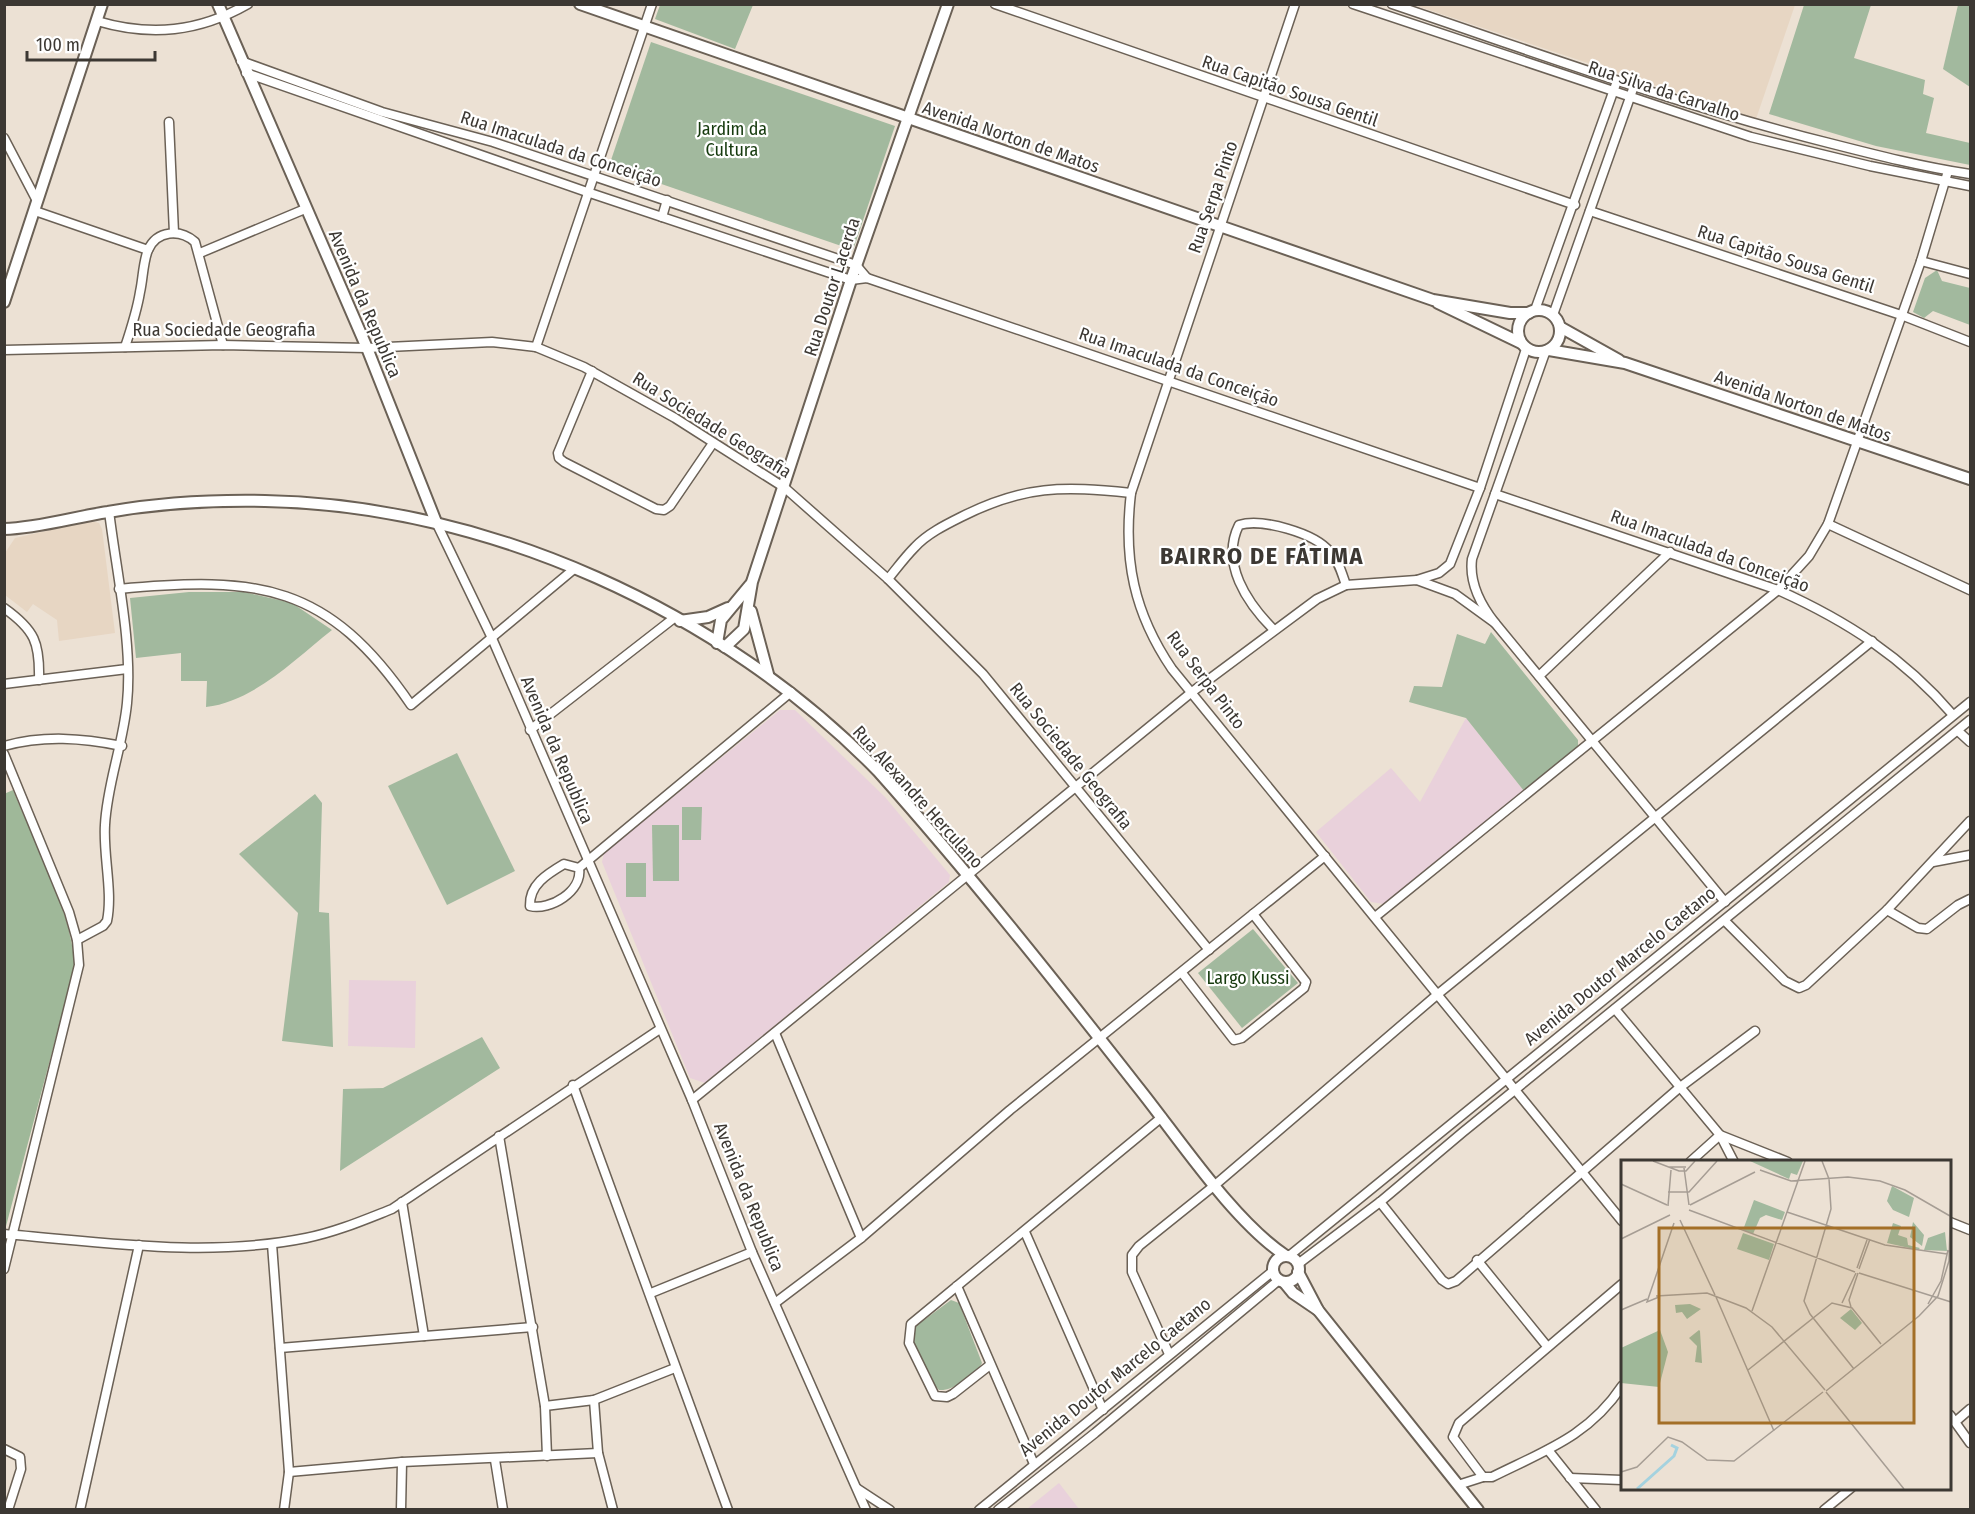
<svg xmlns="http://www.w3.org/2000/svg" width="1975" height="1514" viewBox="0 0 1975 1514" font-family="'Fira Sans Condensed',sans-serif">
<style>
.built{fill:#e7d6c3}
.education{fill:#e9d1db}
.green{fill:#a2b99e}
.forest{fill:#9fb899}
.lines{fill:none;stroke-linecap:round;stroke-linejoin:round}
.minor-casing{stroke:#6b6156;stroke-width:11}
.major-casing{stroke:#6b6156;stroke-width:14}
.minor{stroke:#fff;stroke-width:8}
.major{stroke:#fff;stroke-width:10}
.labels{text-anchor:middle;dominant-baseline:central;stroke-width:4.5;stroke-linejoin:round;paint-order:stroke}
.street-label{font-size:18px;fill:#3c3833;stroke:#fff}
.park-label{font-size:18px;fill:#163a0e;stroke:#fff}
.district-label{font-size:24px;font-weight:bold;letter-spacing:1.5px;fill:#3c3833;stroke:#fff}
.inset-river{fill:none;stroke:#a4d2df;stroke-width:3}
.inset-road{fill:none;stroke:#a69d94;stroke-width:1.5}
.view{fill:#a36f27;fill-opacity:0.15;stroke:#a36f27;stroke-width:3}
.inset-edge{fill:none;stroke:#3c3833;stroke-width:3}
</style>
<rect width="100%" height="100%" fill="#ece1d4"/>
<g class="built">
<path d="M1414 5H1795L1756 119Z"/>
<path d="M91 521 99 523 102 529 115 633 59 641 57 620 33 604 27 612 5 595V553L15 538Z"/>
</g>
<g class="education">
<path d="M780 710H795L885 797 950 875 949 882 705 1083 690 1078 602 862 604 853Z"/>
<path d="M1466 718 1524 791 1384 904 1371 902 1316 832 1391 768 1420 802Z"/>
<path d="M349 980 416 981 415 1048 348 1046Z"/>
<path d="M1059 1483 1079 1509H1027Z"/>
</g>
<g class="green">
<path d="M660 5V4L753 5 735 49 655 19Z"/>
<path d="M1804 5H1871L1854 58 1925 80 1923 94 1934 98 1926 133 1970 143V165L1876 146 1769 114Z"/>
<path d="M1958 5H1970V87L1943 69Z"/>
<path d="M651 42 895 126 853 250 609 166Z"/>
<path d="M1937 270 1942 281 1970 288V325L1933 311 1924 318 1913 312 1925 278Z"/>
<path d="M189 592H244L292 603 332 630C295 659 255 701 206 707L207 681H181V653L136 658 130 598Z"/>
<path d="M1491 632 1578 740V748L1524 791 1466 718 1409 702 1414 686 1442 687 1457 634 1485 644Z"/>
<path d="M457 753 515 871 447 905 388 786Z"/>
<path d="M315 794 322 803 319 912 329 913 333 1047 282 1041 298 913 239 854Z"/>
<path d="M682 807H702L701 840H682Z"/>
<path d="M652 825H679V881H653Z"/>
<rect x="626" y="863" width="20" height="34"/>
<path d="M1253 929 1298 983 1242 1028 1198 973Z"/>
<path d="M482 1037 500 1068 340 1171 343 1089 383 1088Z"/>
<path d="M951 1300 959 1303 982 1363C975 1376 953 1391 939 1390L933 1384 910 1336 912 1329Z"/>
</g>
<path class="forest" d="M13 790C36 847 69 904 75 965L5 1230 4 794Z"/>
<g class="lines">
<defs>
<g id="minor">
<path d="M995 4 1575 205"/>
<path d="M1295 4 1131 493C1123 560 1134 613 1172 669L1622 1221"/>
<path d="M1353 4 1751 137 1870 166 1970 186"/>
<path d="M1392 4C1537 53 1681 106 1829 143 1876 155 1923 167 1970 174"/>
<path d="M97 21C151 37 199 32 248 4"/>
<path d="M241 61 382 112 493 142 856 265 867 278"/>
<path d="M246 73 587 192 851 280 867 278 1480 488"/>
<path d="M169 122 174 233"/>
<path d="M4 138 37 201"/>
<path d="M35 211 148 250"/>
<path d="M1590 211 1901 315 1970 342"/>
<path d="M662 217 667 200"/>
<path d="M200 253 305 209"/>
<path d="M1921 261 1970 274"/>
<path d="M1535 310 1617 81"/>
<path d="M1553 315 1634 86"/>
<path d="M125 347C131 329 137 311 140 292 143 279 143 262 148 250 157 230 180 229 195 242L223 345"/>
<path d="M536 347 652 4"/>
<path d="M4 350 223 345 367 348 492 342 536 347 584 367 675 418 785 488 888 579 983 674 1209 950"/>
<path d="M1545 353 1472 559C1469 583 1480 604 1495 623L1725 902"/>
<path d="M592 371 558 453 559 458 564 462 656 509 664 510 670 506 713 443"/>
<path d="M1495 494 1778 590C1847 621 1903 657 1953 715"/>
<path d="M436 522 491 636 692 1100 752 1252 866 1510"/>
<path d="M1828 524 1970 590"/>
<path d="M888 579C897 568 905 557 915 547 927 534 945 525 961 517 1024 485 1063 486 1131 493"/>
<path d="M1417 580 1439 573 1450 564 1480 488 1526 349"/>
<path d="M119 589C258 576 328 583 411 705L574 569"/>
<path d="M4 608C35 630 40 643 39 680"/>
<path d="M1274 630C1247 603 1220 563 1239 525 1262 518 1315 533 1330 552 1339 561 1342 574 1346 585"/>
<path d="M1539 676 1670 552"/>
<path d="M4 684 127 669"/>
<path d="M530 730 674 618"/>
<path d="M1958 731 1970 742"/>
<path d="M4 746C44 735 82 738 122 746"/>
<path d="M4 754 69 912 77 940 79 965 4 1269"/>
<path d="M1933 862 1970 855"/>
<path d="M564 864 579 868C583 891 550 911 530 906 529 885 547 874 564 864Z"/>
<path d="M579 868 791 692"/>
<path d="M1887 910 1918 928 1927 929 1958 905 1970 899"/>
<path d="M1375 917 1778 590 1809 556 1828 524 1921 261 1948 171"/>
<path d="M1725 921 1785 981 1799 988 1806 985 1887 910 1970 821"/>
<path d="M77 940 103 926 107 921C113 892 103 855 105 825 107 784 123 745 127 703 133 645 116 570 109 511"/>
<path d="M1182 973 1234 1040 1242 1038 1304 988 1306 982 1253 914"/>
<path d="M1615 1009 1720 1135 1734 1162"/>
<path d="M775 1033 861 1238"/>
<path d="M573 1085 728 1510"/>
<path d="M692 1100 1192 692 1317 599 1346 585 1417 580 1455 594 1495 623"/>
<path d="M499 1136 545 1406 547 1456"/>
<path d="M1690 1162 1720 1135 1788 1162"/>
<path d="M402 1202 424 1336"/>
<path d="M1380 1202 1442 1280 1448 1284 1456 1281 1679 1088 1755 1031"/>
<path d="M1950 1222 1970 1230"/>
<path d="M1025 1232 1103 1410"/>
<path d="M4 1234C103 1242 207 1258 306 1238 336 1232 364 1220 392 1209L660 1029"/>
<path d="M272 1244 289 1472 284 1510"/>
<path d="M1289 1256 1970 702"/>
<path d="M1477 1260 1546 1345"/>
<path d="M1298 1264 1380 1202 1463 1132 1970 720"/>
<path d="M957 1286 1034 1464"/>
<path d="M651 1293 752 1252"/>
<path d="M775 1303 861 1238 1010 1110 1325 856"/>
<path d="M280 1348 533 1327"/>
<path d="M1169 1354 1132 1272V1255L1139 1246 1215 1185 1438 994 1872 641"/>
<path d="M990 1365 953 1394 947 1397 935 1396 909 1343 911 1324 1162 1117"/>
<path d="M594 1400 598 1453 613 1510"/>
<path d="M545 1406 594 1400 675 1368"/>
<path d="M1950 1415 1970 1443"/>
<path d="M1955 1422 1970 1409"/>
<path d="M4 1449 20 1457 21 1469 8 1510"/>
<path d="M1548 1450 1596 1510"/>
<path d="M495 1460 503 1510"/>
<path d="M289 1472 402 1462 598 1453"/>
<path d="M1483 1477H1492C1544 1451 1589 1436 1622 1386"/>
<path d="M1570 1478 1622 1480"/>
<path d="M1458 1485 1483 1477 1453 1437 1459 1423 1622 1284"/>
<path d="M858 1489 890 1510"/>
<path d="M80 1510 139 1245"/>
<path d="M401 1510 402 1462"/>
<path d="M979 1510 1273 1271"/>
<path d="M998 1510 1095 1433 1279 1280"/>
<path d="M1824 1510 1851 1488"/>
</g>
<g id="major">
<path d="M218 4 367 348 436 522"/>
<path d="M580 4 1433 300 1510 313H1529"/>
<path d="M4 302 102 4"/>
<path d="M1438 303 1521 343"/>
<circle cx="1539" cy="331" r="21"/>
<path d="M1560 327 1619 360"/>
<path d="M1549 350 1625 363 1970 479"/>
<path d="M4 529C39 528 74 517 108 512 159 503 213 500 265 501 488 505 722 611 878 771 968 872 1053 979 1137 1086 1178 1137 1233 1221 1286 1256"/>
<path d="M751 611 768 674"/>
<path d="M680 621 708 617 728 608"/>
<path d="M717 643 721 620 750 585"/>
<path d="M725 647 744 629 752 582 851 280 948 4"/>
<circle cx="1286" cy="1269" r="13"/>
<path d="M1298 1272 1318 1310 1478 1510"/>
<path d="M1284 1282 1293 1293 1318 1310"/>
</g>
</defs>
<use href="#minor" class="minor-casing"/>
<use href="#major" class="major-casing"/>
<use href="#minor" class="minor"/>
<use href="#major" class="major"/>
</g>
<g class="labels">
<g class="street-label">
<text transform="translate(1290 91) rotate(19)">Rua Capitão Sousa Gentil</text>
<text transform="translate(1664 91) rotate(18)">Rua Silva da Carvalho</text>
<text transform="translate(1011 137) rotate(19)">Avenida Norton de Matos</text>
<text transform="translate(561 149) rotate(18)">Rua Imaculada da Conceição</text>
<text transform="translate(1213 197) rotate(-71)">Rua Serpa Pinto</text>
<text transform="translate(1786 259) rotate(18)">Rua Capitão Sousa Gentil</text>
<text transform="translate(832 287) rotate(-72)">Rua Doutor Lacerda</text>
<text transform="translate(365 304) rotate(67)">Avenida da Republica</text>
<text x="224" y="330">Rua Sociedade Geografia</text>
<text transform="translate(1179 367) rotate(19)">Rua Imaculada da Conceição</text>
<text transform="translate(1803 406) rotate(19)">Avenida Norton de Matos</text>
<text transform="translate(712 425) rotate(32)">Rua Sociedade Geografia</text>
<text transform="translate(1710 551) rotate(20)">Rua Imaculada da Conceição</text>
<text transform="translate(1206 680) rotate(53)">Rua Serpa Pinto</text>
<text transform="translate(557 750) rotate(67)">Avenida da Republica</text>
<text transform="translate(1071 756) rotate(51)">Rua Sociedade Geografia</text>
<text transform="translate(918 797) rotate(48)">Rua Alexandre Herculano</text>
<text transform="translate(1620 966) rotate(-39)">Avenida Doutor Marcelo Caetano</text>
<text transform="translate(749 1197) rotate(68)">Avenida da Republica</text>
<text transform="translate(1115 1377) rotate(-39)">Avenida Doutor Marcelo Caetano</text>
</g>
<g class="park-label">
<text x="732" y="129">Jardim da<tspan x="732" dy="21">Cultura</tspan></text>
<text x="1248" y="978">Largo Kussi</text>
</g>
<g class="district-label">
<text x="1262" y="556">BAIRRO DE FÁTIMA</text>
</g>
</g>
<g transform="translate(1621 1160)">
<rect width="330" height="330" fill="#ece1d4"/>
<path d="M129 1H182L176 15 170 13 168 19ZM271 26 293 38 288 57 272 50 266 41ZM133 40 164 52 161 60 145 55 139 58 132 74 122 70ZM292 62 303 75 301 86 289 77ZM272 63 280 66 277 75 286 78 287 85 299 88 297 90 266 83ZM324 72 326 91 303 90 307 78ZM122 73 153 84 148 100 116 89ZM69 144 80 149 66 159 61 152 55 153 54 145ZM230 149 241 163 234 170 219 158ZM78 170 79 171 81 203 74 202 76 186 68 178Z" fill="#a2b99e"/>
<path d="M39 170 47 192 38 227 0 223V188Z" fill="#9fb899"/>
<path class="inset-river" d="M16 329 53 296 56 288 50 285"/>
<path class="inset-road" d="M32 1 58 11H65L74 1M201 1 208 19 210 49 183 141 189 154 233 209M47 7H65M63 8 68 45M139 10 170 21 227 17 259 21 284 30 329 56M0 24 46 45M47 32H68L96 1M69 45 134 12M47 46 50 10M68 50 234 112M166 52 264 85 326 94M59 60 94 135M0 79 49 55M236 108 246 80M238 109 249 79M238 113 330 142M35 136 86 133 125 148 151 167 204 230M38 137 26 142 53 63M95 137 153 271M221 143 235 113M307 144 320 121 327 90M230 147 228 140 237 113M0 150 26 139M131 151 184 1M127 210 211 143 231 148 260 184M205 231 298 156 317 136 328 101 330 29M205 232 283 329M0 312 16 307 47 277 61 282 86 300 113 301 202 232"/>
<path class="view" d="M38 68H293V263H38Z"/>
<rect width="330" height="330" class="inset-edge"/>
</g>
<rect width="1975" height="1514" fill="none" stroke="#3c3833" stroke-width="12"/>
<path d="M27 51v9h128v-9" fill="none" stroke="#3c3833" stroke-width="3"/>
<text x="36" y="51" font-size="18" fill="#3c3833" stroke="#ffffff" stroke-width="4.5" paint-order="stroke">100 m</text>
</svg>
